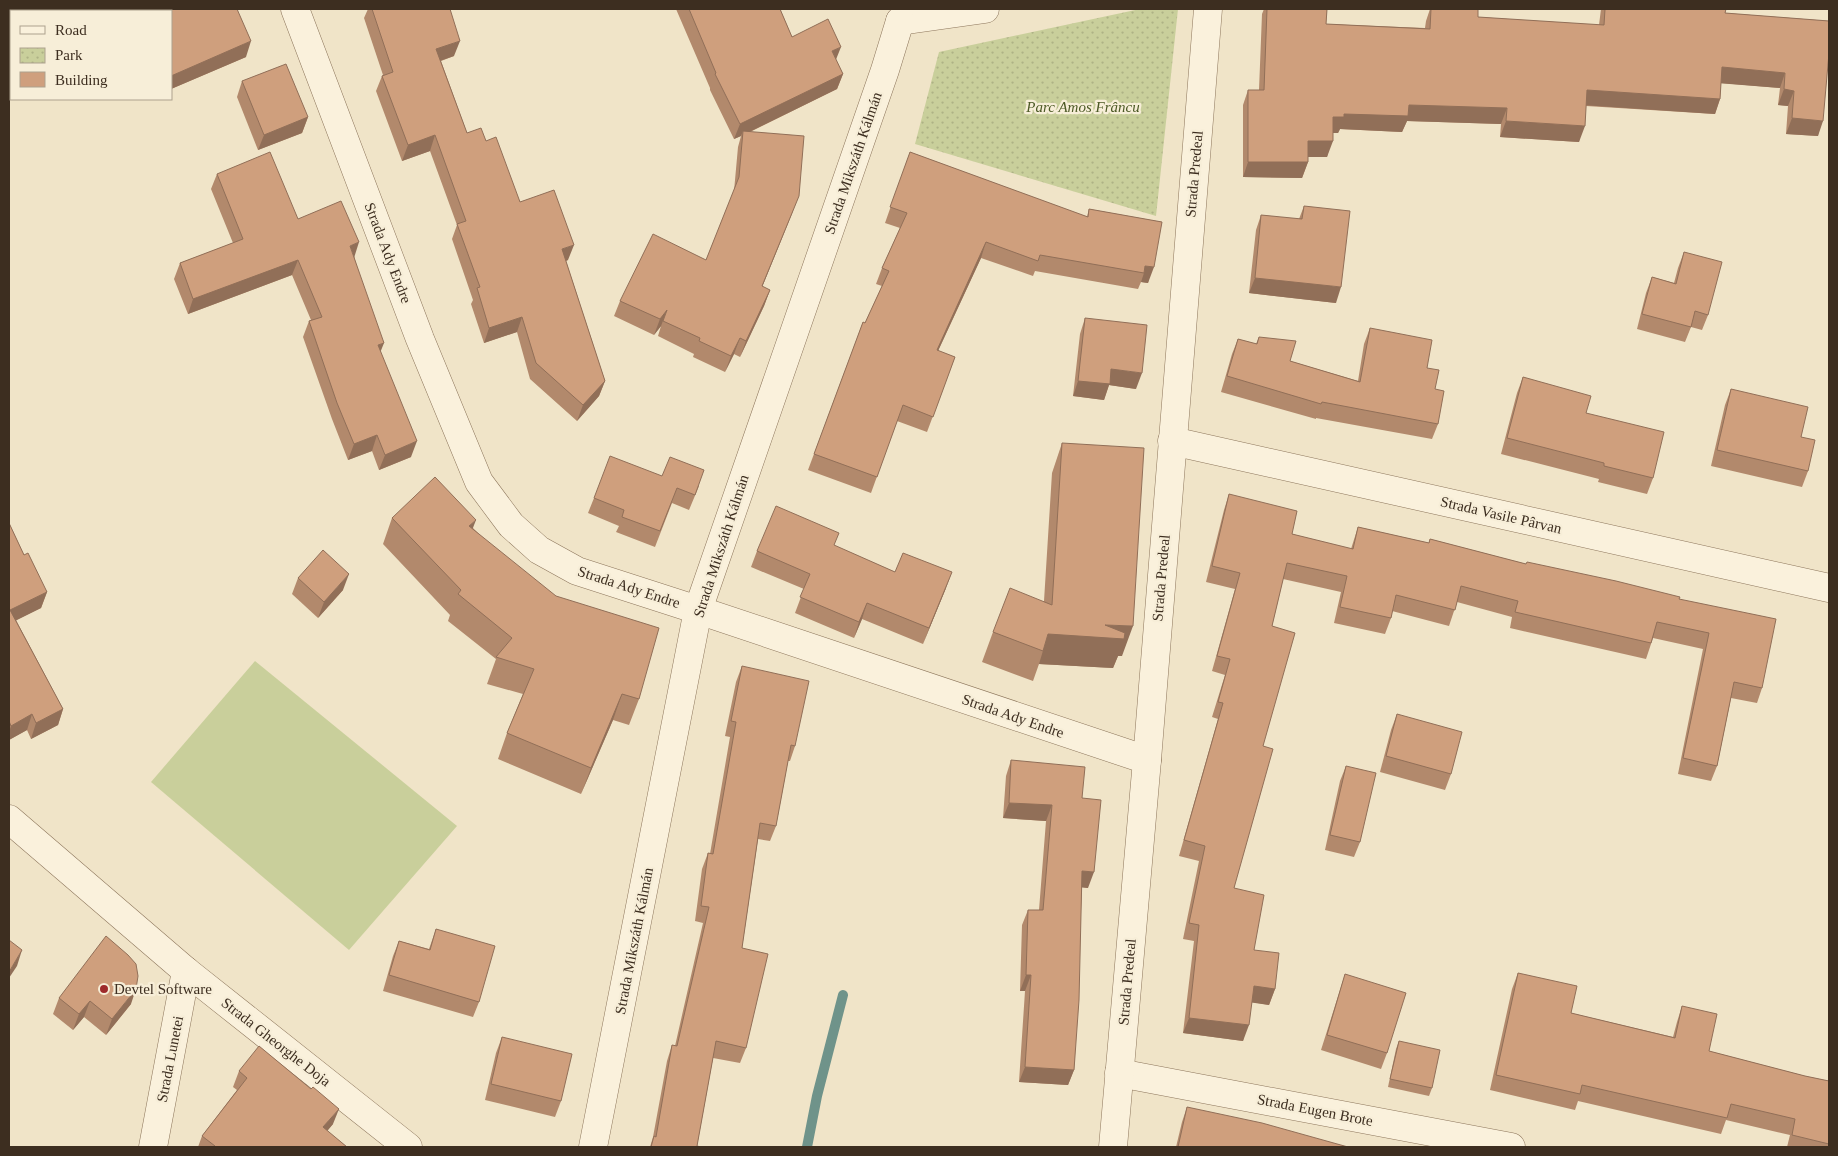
<svg xmlns="http://www.w3.org/2000/svg" width="1838" height="1156" viewBox="0 0 1838 1156" font-family="'Times New Roman',serif">
<style>
.park{fill:url(#park-dots)}
.pitch{fill:#c9cf9b}
.lines{fill:none;stroke-linecap:round;stroke-linejoin:round}
.stream{stroke:#6f938a;stroke-width:10}
.minor-casing{stroke:#8d765c;stroke-width:29}
.minor{stroke:#faf1dc;stroke-width:28}
.wall{fill:#b2896c}
.shaded-wall{fill:#916f58}
.building{fill:#cf9f7d;stroke:#916f58}
.poi-dot{fill:#9e2a2b;stroke:#f7eed8;stroke-width:2}
.labels{text-anchor:middle;dominant-baseline:central;stroke-width:4.5;stroke-linejoin:round;paint-order:stroke}
.park-label{font-size:15px;font-style:italic;fill:#4d5a26;stroke:#f7eed8}
.street-label{font-size:15px;fill:#3d2e20;stroke:#f7eed8}
.poi-label{font-size:15px;fill:#3d2e20;stroke:#f7eed8;text-anchor:start}
</style>
<defs>
<pattern id="park-dots" width="8" height="8" patternUnits="userSpaceOnUse" patternTransform="scale(1.25)"><rect width="8" height="8" fill="#c9cf9b"/><path d="M2 2h.1M6 6h.1" fill="none" stroke="#aeb285" stroke-width="1.8" stroke-linecap="round"/></pattern>
</defs>
<rect width="100%" height="100%" fill="#f0e4c8"/>
<path class="park" d="M1140 9H1178L1156 216 915 144 939 52Z"/>
<path class="pitch" d="M255 661 457 826 349 950 151 782Z"/>
<g class="lines">
<path class="stream" d="M807 1147 817 1096 843 995"/>
<defs>
<g id="minor">
<path d="M295 9 420 339 479 482 511 525 539 550 577 571 698 610 1147 760"/>
<path d="M900 21 985 9"/>
<path d="M1172 441 1829 588"/>
<path d="M9 819 186 971 408 1147"/>
<path d="M1119 1073 1511 1147"/>
<path d="M153 1147 186 971"/>
<path d="M593 1147 698 610 885 70 900 21"/>
<path d="M1113 1147 1147 760 1208 9"/>
</g>
</defs>
<use href="#minor" class="minor-casing"/>
<use href="#minor" class="minor"/>
</g>
<g class="wall">
<path d="M138 9H237L246 57 171 89V11H139Z"/>
<path d="M368 9H450L454 56 441 61 467 133 486 141 520 202 568 260 566 261 605 381 599 396 577 421 530 379 517 332 484 343 471 304 473 300 452 239 457 225 430 151 402 161 376 91 382 76 383 75 364 18Z"/>
<path d="M676 9H780L792 37 836 60 843 74 837 89 750 132 793 211 762 287 770 290 764 306 740 357 734 354 725 372 693 357 694 354 658 336 661 326 654 335 614 316 620 301 706 260 734 191 738 147 741 136 734 139 710 90V88Z"/>
<path d="M1264 9H1327L1326 24 1425 28 1426 21 1430 9H1478V17L1599 25 1601 9H1726L1725 13 1829 21 1818 136 1786 134 1788 106 1778 105 1780 88 1721 83 1720 99 1715 114 1586 106 1579 142 1500 137 1501 124 1407 121 1402 132 1340 129 1338 133H1333L1327 157H1308V162L1302 178 1243 177V105L1248 90H1259L1262 14Z"/>
<path d="M242 81 308 117 302 133 258 150 237 97Z"/>
<path d="M910 152 1087 217 1089 209 1162 222 1148 283 1141 282 1138 289 1035 271 1033 276 981 258 938 351 955 357 927 432 897 421 871 493 808 470 863 322 865 323 882 286 876 284 882 268 900 228 885 223Z"/>
<path d="M217 174 298 219 354 256 380 352 411 457 379 470 372 451 348 460 332 419 303 337 309 321 311 320 292 275 188 314 174 279 180 263 233 243 211 189Z"/>
<path d="M1304 206 1336 303 1249 293 1256 230 1261 215 1299 219Z"/>
<path d="M1684 252 1708 315 1702 330 1691 327 1685 342 1637 329 1646 293 1652 277 1674 283 1678 268Z"/>
<path d="M1085 318 1136 389 1109 385 1104 400 1073 396 1080 334Z"/>
<path d="M1370 328 1427 368 1435 389 1438 424 1432 439 1316 418V419L1221 392 1232 354 1238 339 1256 344 1259 337 1290 361 1358 381 1364 344Z"/>
<path d="M1523 377 1586 413 1653 478 1647 494 1598 482 1599 479 1501 454 1517 393Z"/>
<path d="M1731 389 1801 437 1808 471 1802 487 1711 466 1725 405Z"/>
<path d="M1062 443 1122 656H1118L1113 668 1039 664 1033 681 982 662 993 632 1044 601 1052 473Z"/>
<path d="M662 476 699 486 689 510 672 503 655 547 616 532 619 526 588 513 594 498Z"/>
<path d="M1229 494 1292 534 1351 549 1358 527 1429 543 1430 539 1526 564 1679 599 1762 688 1757 703 1731 698 1717 766 1711 781 1678 774 1703 649 1653 638 1646 659 1510 628 1512 617 1457 602 1449 626 1392 611 1391 618 1385 634 1334 623 1341 592 1283 579 1272 626 1263 746 1234 888 1254 950 1275 989 1269 1005 1252 1002 1243 1041 1183 1033 1194 941 1183 939 1199 861 1179 856 1218 719 1212 717 1225 675 1212 671 1235 589 1206 582 1224 510Z"/>
<path d="M392 518 473 528 639 699 629 725 613 720 581 794 498 759 507 733 523 694 487 684 496 659 448 621 450 615 383 544Z"/>
<path d="M9 523 24 555 47 592 41 608 16 620 63 709 58 725 31 739 27 730 9 740Z"/>
<path d="M834 546 895 572 946 588 923 644 862 619 854 638 795 613 804 589 751 567 757 551Z"/>
<path d="M298 578 343 590 318 618 292 594Z"/>
<path d="M742 666 795 746 790 761H788L776 826 770 841 758 839 742 948 746 1048 740 1063 713 1058 697 1146 701 1147H650L653 1137 667 1061 672 1045 675 1046 703 923 695 921 702 869 708 853 710 854 730 737 725 736 736 682Z"/>
<path d="M1397 714 1451 774 1445 790 1380 772 1391 730Z"/>
<path d="M1011 760 1082 798 1088 888 1082 887 1074 1070 1068 1085 1019 1082 1025 991H1020L1022 925 1028 910H1039L1046 821 1003 818 1006 776Z"/>
<path d="M1346 766 1360 842 1354 857 1325 850 1340 781Z"/>
<path d="M436 929 479 1002 473 1017 383 991 393 956 399 941 429 949Z"/>
<path d="M1518 973 1571 1013 1673 1037 1677 1022 1682 1006 1709 1051 1805 1076 1829 1081V1147H1787L1790 1135 1726 1120 1721 1134 1578 1101 1575 1110 1490 1090 1512 989Z"/>
<path d="M1345 974 1387 1053 1381 1069 1321 1050 1340 990Z"/>
<path d="M59 998 131 1004 106 1035 84 1017 73 1030 53 1014Z"/>
<path d="M502 1037 561 1101 555 1117 485 1100 496 1053Z"/>
<path d="M1399 1041 1432 1088 1429 1096 1388 1087 1396 1049Z"/>
<path d="M239 1071 333 1124 327 1131 347 1147H198L202 1136 237 1090 233 1087Z"/>
<path d="M1187 1107 1348 1147H1176L1182 1122Z"/>
</g>
<g class="shaded-wall">
<path d="M251 41 246 57 171 89V76Z"/>
<path d="M460 41 454 56 431 64 436 49Z"/>
<path d="M841 47 835 62 832 51Z"/>
<path d="M1722 67 1785 73 1780 88 1717 83Z"/>
<path d="M843 74 837 89 743 135V131L741 136 734 139 740 124Z"/>
<path d="M1784 89 1794 91 1788 106 1778 105Z"/>
<path d="M1587 90 1720 99 1715 114 1582 105Z"/>
<path d="M1409 105 1507 108 1501 124 1407 121 1402 132 1340 129 1338 133H1327L1333 117 1344 114Z"/>
<path d="M308 117 302 133 258 150 264 135Z"/>
<path d="M1792 118 1823 121 1818 136 1786 134Z"/>
<path d="M1506 121 1585 126 1579 142 1500 137Z"/>
<path d="M435 135 430 151 402 161 408 145Z"/>
<path d="M1308 141H1333L1327 157H1302Z"/>
<path d="M1248 162H1308L1302 178 1243 177Z"/>
<path d="M799 196 793 211 756 302 762 286Z"/>
<path d="M359 242 354 258 350 246Z"/>
<path d="M986 242 981 258 931 366 937 350Z"/>
<path d="M574 245 568 260 557 264 562 249Z"/>
<path d="M298 260 292 275 188 314 193 299Z"/>
<path d="M1145 266 1154 267 1148 283 1141 282 1144 273Z"/>
<path d="M1255 278 1341 287 1336 303 1249 293Z"/>
<path d="M770 290 764 306 740 357 746 341Z"/>
<path d="M667 310 661 326 654 335 660 319Z"/>
<path d="M522 317 517 332 484 343 489 328Z"/>
<path d="M740 338 734 354 725 372 731 356Z"/>
<path d="M384 343 378 358V345Z"/>
<path d="M1111 369 1142 373 1136 389 1109 385 1104 400 1073 396 1078 381Z"/>
<path d="M605 381 599 396 577 421 583 405Z"/>
<path d="M377 435 372 451 348 460 354 444Z"/>
<path d="M417 441 411 457 379 470 385 455Z"/>
<path d="M476 520 466 546 469 526Z"/>
<path d="M952 572 946 588 923 644 929 628Z"/>
<path d="M349 574 343 590 318 618 324 602Z"/>
<path d="M47 592 41 608 9 624 10 610Z"/>
<path d="M867 603 862 619 854 638 859 622Z"/>
<path d="M1105 625 1133 626 1122 656H1118L1113 668 1039 664 1048 634Z"/>
<path d="M622 694 613 720 581 794 591 768Z"/>
<path d="M63 709 58 725 31 739 36 723Z"/>
<path d="M32 714 27 730 9 740V732L11 726Z"/>
<path d="M1009 803 1052 805 1046 821 1003 818Z"/>
<path d="M1082 871 1094 872 1088 888 1077 887Z"/>
<path d="M22 950 17 966 9 978V972Z"/>
<path d="M1026 975H1031L1025 991H1020Z"/>
<path d="M1254 986 1275 989 1269 1005 1248 1002Z"/>
<path d="M136 989 131 1004 106 1035 112 1019Z"/>
<path d="M90 1001 84 1017 73 1030 79 1014Z"/>
<path d="M1189 1018 1249 1025 1243 1041 1183 1033Z"/>
<path d="M1025 1067 1074 1070 1068 1085 1019 1082Z"/>
<path d="M339 1109 333 1124 317 1143 323 1127Z"/>
</g>
<g class="building">
<path d="M150 9H237L251 41 171 76V11H152Z"/>
<path d="M372 9H450L460 41 436 49 467 133 481 128 486 141 496 137 520 202 554 190 574 245 562 249 605 381 583 405 536 363 522 317 489 328 477 288 480 287 457 224 466 221 435 135 408 145 382 76 393 72Z"/>
<path d="M689 9H780L792 37 828 19 841 47 832 51 843 74 740 124 715 74 716 73Z"/>
<path d="M1267 9H1327L1326 24 1430 29 1431 9H1478V17L1604 25 1605 9H1726L1725 13 1829 21V53L1823 121 1792 118 1794 91 1784 89 1785 73 1722 67 1720 99 1587 90 1585 126 1506 121 1507 108 1409 105 1408 116 1344 114V117H1333V141H1308V162H1248V90H1264Z"/>
<path d="M286 64 308 117 264 135 242 81Z"/>
<path d="M743 131 804 136 799 196 762 286 770 290 746 341 740 338 731 356 699 341 700 338 663 321 667 310 660 319 620 301 653 234 706 260 739 177Z"/>
<path d="M270 152 298 219 341 201 359 242 350 246 384 343 378 345 417 441 385 455 377 435 354 444 337 403 309 321 322 317 298 260 193 299 180 263 243 239 217 174Z"/>
<path d="M910 152 1088 217 1089 209 1162 222 1154 267 1145 266 1144 273 1040 255 1038 261 986 242 937 350 955 357 933 417 903 405 877 477 814 454 863 322 865 323 889 271 882 268 907 213 890 207Z"/>
<path d="M1304 206 1350 211 1341 287 1255 278 1261 215 1302 219Z"/>
<path d="M1684 252 1722 262 1708 315 1695 311 1691 327 1642 314 1652 277 1676 284Z"/>
<path d="M1085 318 1147 325 1142 373 1111 369 1110 384 1078 381Z"/>
<path d="M1370 328 1432 340 1427 368 1439 370 1435 389 1444 391 1438 424 1322 402 1321 404 1227 376 1238 339 1257 344 1259 337 1296 341 1290 361 1360 382Z"/>
<path d="M1523 377 1591 396 1586 413 1664 432 1653 478 1604 466V463L1507 438Z"/>
<path d="M1731 389 1808 407 1801 437 1815 440 1808 471 1717 450Z"/>
<path d="M1062 443 1144 448 1133 626 1105 625 1125 633 1124 639 1048 634 1043 651 993 632 1010 588 1052 605Z"/>
<path d="M610 456 662 476 670 457 704 470 695 495 677 488 660 531 622 517 624 510 594 498Z"/>
<path d="M435 477 476 520 469 526 556 596 659 628 639 699 622 694 591 768 507 733 534 669 496 657 512 638 458 594 461 590 392 518Z"/>
<path d="M1229 494 1297 511 1292 534 1353 549 1358 527 1429 543 1430 539 1526 564 1527 562 1616 581 1680 597 1679 599 1776 619 1762 688 1734 682 1717 766 1683 758 1709 633 1657 622 1651 643 1515 612 1518 601 1461 586 1455 610 1396 595 1391 618 1340 607 1347 576 1287 563 1272 626 1295 633 1263 746 1273 749 1234 888 1264 895 1254 950 1279 953 1275 989 1254 986 1249 1025 1189 1018 1199 925 1189 923 1205 846 1184 840 1223 703 1218 702 1230 659 1217 656 1240 573 1212 566Z"/>
<path d="M776 506 839 533 834 545 895 572 903 553 952 572 929 628 867 603 859 622 800 597 810 574 757 551Z"/>
<path d="M9 523 24 555 28 553 47 592 10 610 63 709 36 723 32 714 11 726 9 721Z"/>
<path d="M323 550 349 574 324 602 298 578Z"/>
<path d="M742 666 809 681 795 746 791 745 776 826 760 823 742 948 768 954 746 1048 716 1041 697 1146 701 1147H651L654 1136 656 1137 672 1045 677 1046 709 907 701 906 708 853 713 854 736 722 731 721Z"/>
<path d="M1397 714 1462 732 1451 774 1386 756Z"/>
<path d="M1011 760 1085 767 1082 798 1101 800 1094 872 1082 871 1079 1000 1074 1070 1025 1067 1031 975H1026L1028 910H1043L1052 805 1009 803Z"/>
<path d="M1346 766 1376 773 1360 842 1330 835Z"/>
<path d="M436 929 495 946 479 1002 389 975 399 941 430 950Z"/>
<path d="M106 936 128 955 136 964 138 976 136 989 112 1019 90 1001 79 1014 59 998Z"/>
<path d="M9 940 22 950 9 972Z"/>
<path d="M1518 973 1577 986 1571 1013 1675 1038 1682 1006 1717 1014 1709 1051 1805 1076 1829 1081V1144L1792 1135 1795 1119 1731 1104 1727 1118 1582 1085 1580 1094 1496 1075Z"/>
<path d="M1345 974 1406 993 1387 1053 1327 1035Z"/>
<path d="M502 1037 572 1054 561 1101 491 1084Z"/>
<path d="M1399 1041 1440 1050 1432 1088 1390 1079Z"/>
<path d="M259 1046 311 1089 313 1087 339 1109 323 1127 347 1147H213L215 1146 202 1136 247 1078 239 1071Z"/>
<path d="M1187 1107 1262 1123 1348 1147H1178Z"/>
</g>
<circle class="poi-dot" cx="104" cy="989" r="5"/>
<g class="labels">
<g class="park-label">
<text x="1083" y="107">Parc Amos Frâncu</text>
</g>
<g class="street-label">
<text transform="translate(853 163) rotate(-71)">Strada Mikszáth Kálmán</text>
<text transform="translate(1194 174) rotate(-85)">Strada Predeal</text>
<text transform="translate(388 253) rotate(69)">Strada Ady Endre</text>
<text transform="translate(1501 515) rotate(13)">Strada Vasile Pârvan</text>
<text transform="translate(721 546) rotate(-72)">Strada Mikszáth Kálmán</text>
<text transform="translate(1161 578) rotate(-85)">Strada Predeal</text>
<text transform="translate(629 587) rotate(18)">Strada Ady Endre</text>
<text transform="translate(1013 716) rotate(19)">Strada Ady Endre</text>
<text transform="translate(634 941) rotate(-79)">Strada Mikszáth Kálmán</text>
<text transform="translate(1127 982) rotate(-85)">Strada Predeal</text>
<text transform="translate(276 1042) rotate(38)">Strada Gheorghe Doja</text>
<text transform="translate(170 1059) rotate(-79)">Strada Lunetei</text>
<text transform="translate(1315 1110) rotate(11)">Strada Eugen Brote</text>
</g>
<g class="poi-label">
<text x="114" y="989">Devtel Software</text>
</g>
</g>
<rect width="1838" height="1156" fill="none" stroke="#3d2e20" stroke-width="20"/>
<rect x="10" y="10" width="162" height="90" fill="#f7eed8" stroke="#ada18e"/>
<rect x="20" y="26" width="25" height="8" fill="#faf1dc" stroke="#ada18e"/>
<text x="55" y="35" font-size="15" fill="#3d2e20">Road</text>
<rect x="20" y="48" width="25" height="15" fill="url(#park-dots)" stroke="#ada18e"/>
<text x="55" y="60" font-size="15" fill="#3d2e20">Park</text>
<rect x="20" y="72" width="25" height="15" fill="#cf9f7d" stroke="#ada18e"/>
<text x="55" y="85" font-size="15" fill="#3d2e20">Building</text>
</svg>
